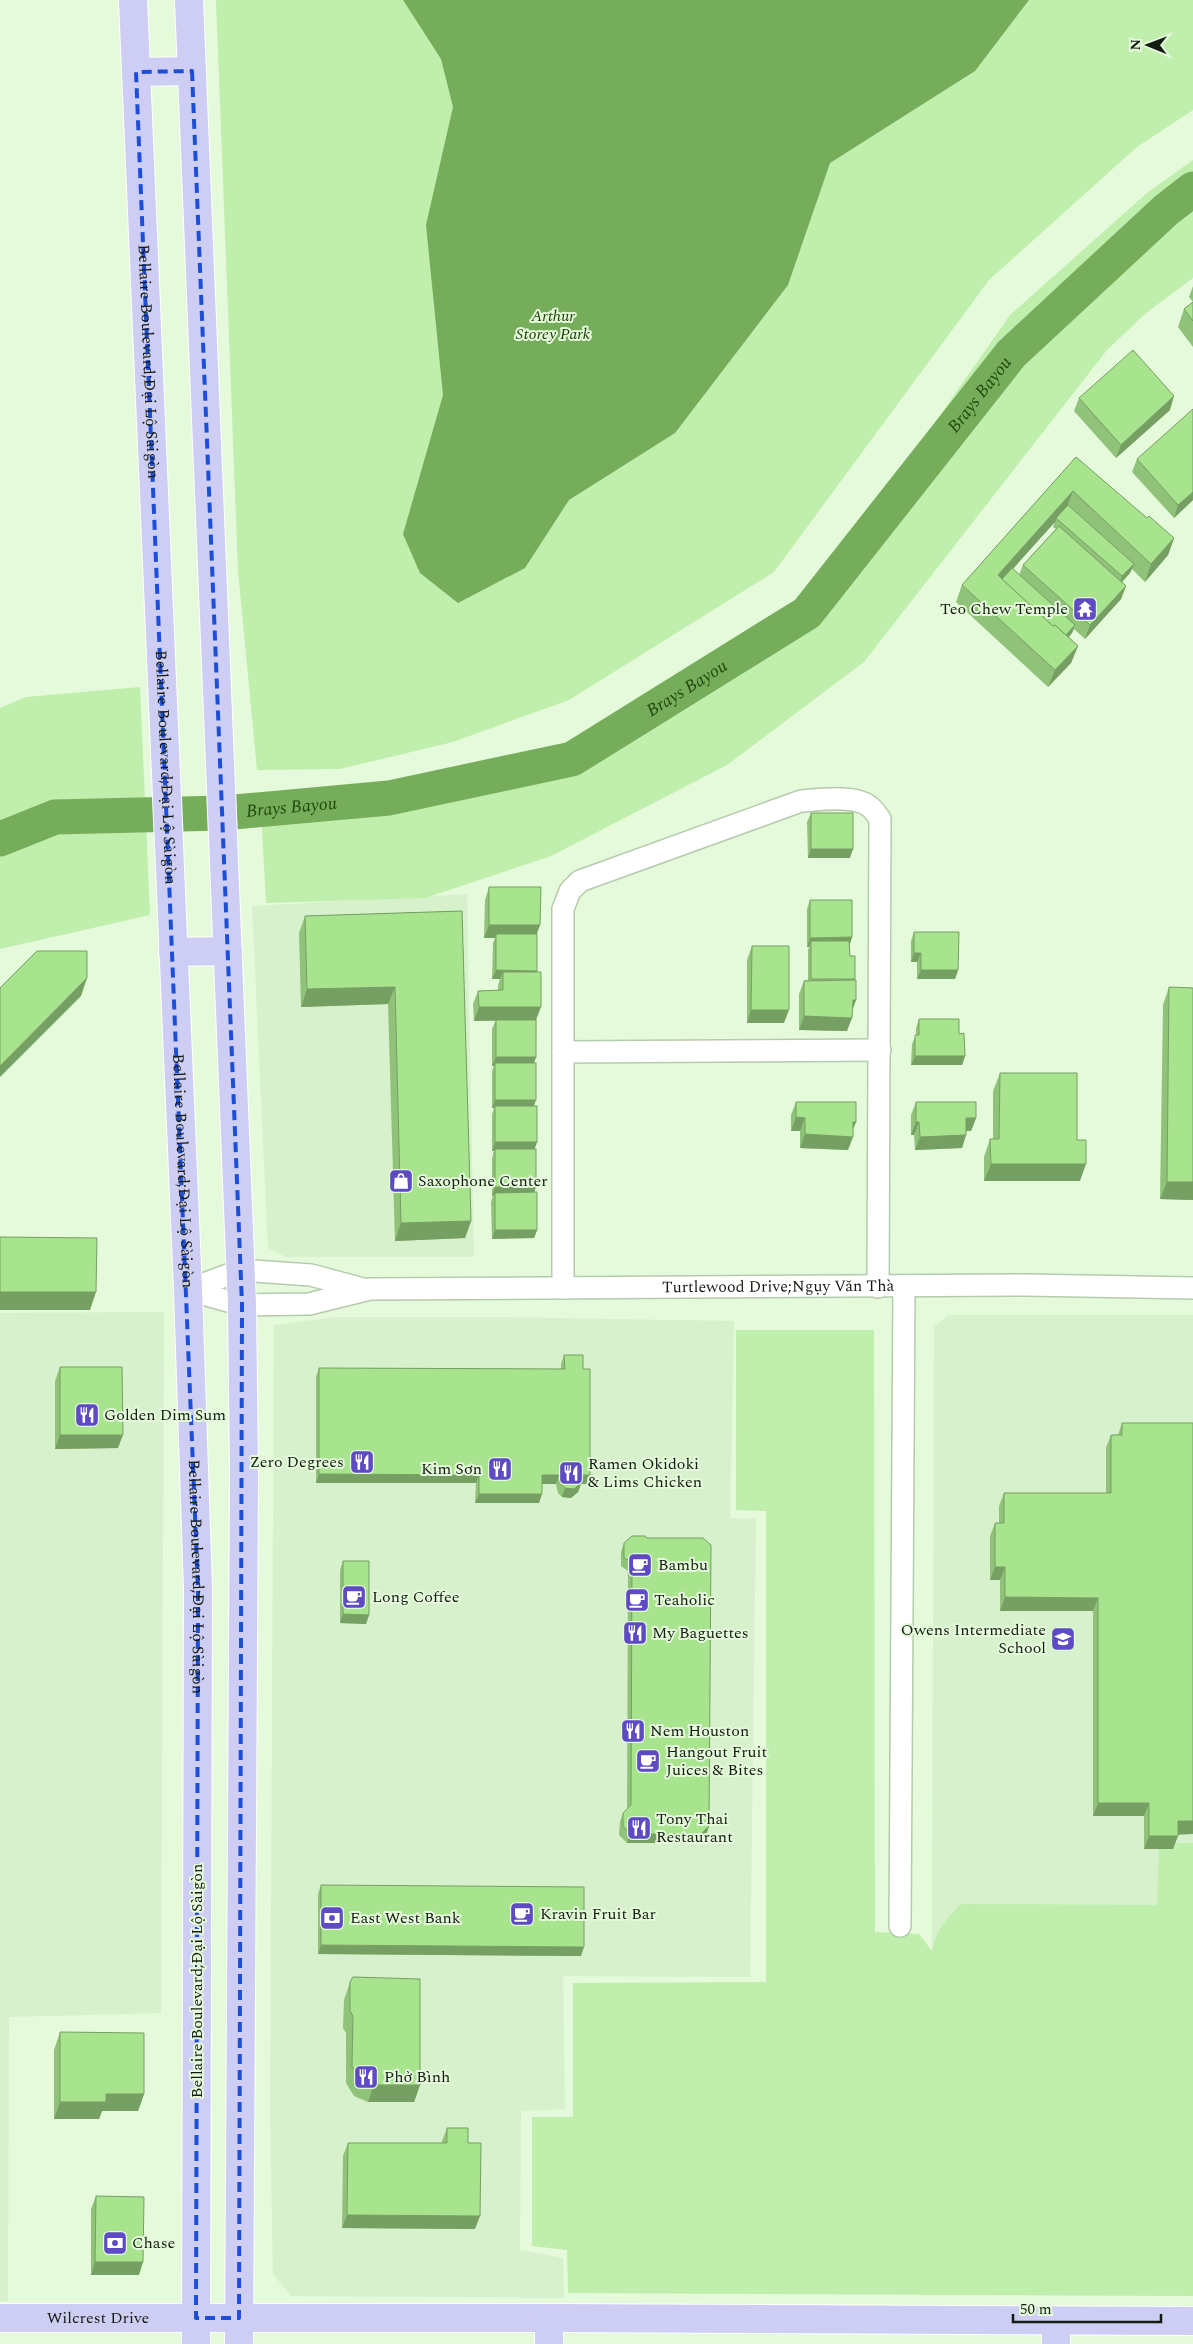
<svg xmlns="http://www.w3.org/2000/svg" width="1193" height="2344" viewBox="0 0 1193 2344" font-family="Spectral,serif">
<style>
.built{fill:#d6f1cb}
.green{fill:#c0eeac}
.water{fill:#75ad5a}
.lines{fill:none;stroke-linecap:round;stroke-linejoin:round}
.river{stroke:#75ad5a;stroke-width:35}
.minor-casing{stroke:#b6cbad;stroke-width:24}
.major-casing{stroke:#fff;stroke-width:30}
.minor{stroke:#fff;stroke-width:21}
.major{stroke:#cecdf4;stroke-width:28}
.wall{fill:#90c379;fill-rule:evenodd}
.shaded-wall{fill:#769f63}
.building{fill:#a8e38d;stroke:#769f63}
.marked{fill:none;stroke:#1d4ed8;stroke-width:4;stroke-dasharray:10 6;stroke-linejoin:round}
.labels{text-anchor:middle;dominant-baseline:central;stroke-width:4;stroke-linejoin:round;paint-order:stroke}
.park-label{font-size:16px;font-style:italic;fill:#183c00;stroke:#e4fadb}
.street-label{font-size:16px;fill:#141c11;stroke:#e4fadb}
.poi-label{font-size:16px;fill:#141c11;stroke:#e4fadb;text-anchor:start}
.water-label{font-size:18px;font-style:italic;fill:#22470c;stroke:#e4fadb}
</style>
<rect width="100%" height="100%" fill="#e4fadb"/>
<g class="built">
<path d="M467 894 474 1257H286L268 1248 252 906Z"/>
<path d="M164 1312 161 2013 9 2017 8 2301H0V1313Z"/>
<path d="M949 1315H1193V2296L932 1951 934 1327Z"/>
<path d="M338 1317H494L734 1321 730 1518 756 1519 750 1977 563 1976 565 2109 521 2111 520 2250 563 2258 564 2298 291 2296 273 2274 270 2113 274 1325Z"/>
</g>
<g class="green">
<path d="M216 0H1193V110L1137 147 989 280 774 572 569 700 453 742 340 769 257 770 238 571Z"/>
<path d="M1193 160V278L1146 313 1107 350 864 662 727 765 551 856 425 898 266 903 261 811 307 813 441 790 567 746 786 616 855 537 1010 315 1147 193Z"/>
<path d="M140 687 150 915 0 949V708L26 697Z"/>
<path d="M736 1330H874L875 1932 919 1934 932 1951C936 1930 946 1919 961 1904L1157 1905 1159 1849H1173V1844L1175 1843H1193V2296L568 2293 567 2250 532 2246V2117H573V1983L766 1982V1511L736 1510Z"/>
</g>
<path class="water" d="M403 0H1029L975 71 830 163 788 285 675 433 569 500 525 568 458 603 420 573 403 534 443 395 426 225 453 107 441 59Z"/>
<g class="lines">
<path class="river" id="s1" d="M0 839 55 817 223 813 389 798 572 759 807 613 1011 354 1166 210 1193 189"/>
<defs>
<g id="minor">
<path d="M563 1052 880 1050"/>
<path d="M563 1288V909L570 891 580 881 801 801C818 800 856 794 870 807 874 810 877 815 880 819L878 1287"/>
<path id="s2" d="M188 1290 242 1305 309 1304 370 1289 1025 1285 1193 1288"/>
<path d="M188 1290 241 1270 311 1275 363 1289"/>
<path d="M900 1926 904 1287"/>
</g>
<g id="major">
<path id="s3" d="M133 0 188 1290 198 1589 196 2344"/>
<path d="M189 0 242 1305 244 1473 239 2344"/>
<path d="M136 72 192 71"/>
<path d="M173 952 228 951"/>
<path id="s4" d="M0 2318H549L1193 2321"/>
<path d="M549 2344V2318"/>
<path d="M1056 2344V2321"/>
</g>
</defs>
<use href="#minor" class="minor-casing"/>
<use href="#major" class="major-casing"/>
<use href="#minor" class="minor"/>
<use href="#major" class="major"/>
</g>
<g class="wall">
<path d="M1193 286V302L1189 297Z"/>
<path d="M1193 302V347L1178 327 1184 309Z"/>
<path d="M1079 398 1170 410 1116 458 1074 411Z"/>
<path d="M1076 457 1147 518 1174 538 1168 555 1145 582 1132 569 1130 573 1122 582 1126 586 1121 599 1085 639 1074 629 1072 633 1069 637 1078 646 1071 663 1048 687 956 602 962 585ZM1055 521 1053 527 1056 529 1023 565 1019 575 1013 569Z"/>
<path d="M1137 459 1193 500 1174 518 1132 472Z"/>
<path d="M811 813 850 858H808L807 822Z"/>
<path d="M489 887 537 934 536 1057 534 1063V1192L537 1230 534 1238 492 1239 491 1202 493 1196H492V1158L494 1151H492V1115L494 1108H492V1071L494 1066H492V1029L496 1020 474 1021 473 1004 478 991 498 990V985L500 979H492L493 943 495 938H484L485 900Z"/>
<path d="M810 900 852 937 850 944V956L855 980 856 1000 852 1011 847 1031 799 1030V994L804 981 808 980V950L809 947H807V909Z"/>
<path d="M462 911 471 1221 465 1238 395 1241 388 1004 301 1007 299 933 305 916Z"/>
<path d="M914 932 958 970 955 979H917V962H911V941Z"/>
<path d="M752 946 784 1023H747V960Z"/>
<path d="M1169 987 1193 988V1200L1160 1199 1163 1005Z"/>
<path d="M919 1019 959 1034 965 1056 962 1065H911L912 1044 916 1035V1028Z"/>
<path d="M1000 1073 1077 1140 1080 1181H984V1157L990 1139H993V1091Z"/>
<path d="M796 1102 853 1131 848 1150 800 1148V1131H791V1115Z"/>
<path d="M916 1102 976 1118 971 1131H966V1135L962 1148 915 1150 914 1135H911V1115Z"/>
<path d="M564 1355 583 1369 590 1475 586 1484H581L578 1492 571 1498 562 1497 558 1493 556 1484H542L539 1503H475L476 1483H316V1377L319 1368 561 1369V1364Z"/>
<path d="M60 1367 118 1448 55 1449V1381Z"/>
<path d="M1122 1423H1193V1834H1178L1173 1849H1144V1816H1093V1611H1000V1580H990V1536L995 1523H999V1506L1004 1493H1106V1448L1111 1435H1118Z"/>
<path d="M632 1536 709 1826 706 1835 698 1843H627L619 1835 620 1822 623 1813 627 1809 628 1571 621 1566V1552L624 1543Z"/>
<path d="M343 1561 369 1615 366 1624 340 1623V1570Z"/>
<path d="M321 1885 581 1956 318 1954V1894Z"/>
<path d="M350 1982 420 2085 414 2102H368L354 2096 346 2083V2033L343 2028 344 2000Z"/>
<path d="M60 2032 144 2094 138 2111H102L99 2119H54V2050Z"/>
<path d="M447 2128 468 2143 475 2229 342 2228 343 2156 348 2143H442V2141Z"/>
<path d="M96 2196 139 2275H91V2209Z"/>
</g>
<g class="shaded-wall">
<path d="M1174 396 1170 410 1116 458 1121 445Z"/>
<path d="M1073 491 1066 509 1056 518V521L1001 582 998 575Z"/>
<path d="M1193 492V500L1174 518 1178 505Z"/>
<path d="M1174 538 1168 555 1145 582 1151 564Z"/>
<path d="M1134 564 1130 573 1119 585 1122 576Z"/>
<path d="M1126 586 1121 599 1085 639 1090 625Z"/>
<path d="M1075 625 1072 633 1059 647 1063 639Z"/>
<path d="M1078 646 1071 663 1048 687 1055 670Z"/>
<path d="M811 849H853L850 858H808Z"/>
<path d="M489 925H540L535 939 496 934 495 938H484Z"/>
<path d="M852 937 849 946 811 941 809 947H807L810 938Z"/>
<path d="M914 953H921L917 962H911Z"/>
<path d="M496 970 537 971 533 979 503 972 500 979H492Z"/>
<path d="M921 970H958L955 979H917Z"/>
<path d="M87 978 81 996 0 1077V1066Z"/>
<path d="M395 987 388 1004 301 1007 307 989Z"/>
<path d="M853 1000H856L851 1013Z"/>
<path d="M479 1007H541L536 1020 474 1021Z"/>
<path d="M751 1010H789L784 1023H747Z"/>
<path d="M804 1016 852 1018 847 1031 799 1030Z"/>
<path d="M915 1056H965L962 1065H911Z"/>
<path d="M496 1057H536L533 1066 495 1063 494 1066H492Z"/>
<path d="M495 1100H536L533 1109 495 1106 494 1108H492Z"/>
<path d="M796 1117 805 1118 800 1131H791Z"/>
<path d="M966 1118H976L971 1131H962Z"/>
<path d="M853 1122H856L851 1135Z"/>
<path d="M916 1122H919L914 1135H911Z"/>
<path d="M805 1134 853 1137 848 1150 800 1148Z"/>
<path d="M966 1135 962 1148 915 1150 920 1137Z"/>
<path d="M495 1142H537L534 1151 495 1149 494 1151H492Z"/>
<path d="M991 1164H1086L1080 1181H984Z"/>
<path d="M1167 1182H1193V1200L1160 1199Z"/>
<path d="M495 1187H536L533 1196 495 1193 493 1196H492Z"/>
<path d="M471 1221 465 1238 395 1241 401 1223Z"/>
<path d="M495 1230H537L534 1238 492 1239Z"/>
<path d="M0 1292H96L90 1310H0Z"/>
<path d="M60 1435H123L118 1448 55 1449Z"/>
<path d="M319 1474 479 1475 476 1483H316Z"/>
<path d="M542 1475H559L556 1484H539Z"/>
<path d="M582 1475H590L586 1484H581L578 1492 571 1498 562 1497 565 1488Z"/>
<path d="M479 1494H542L539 1503H475Z"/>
<path d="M995 1567H1005L1000 1580H990Z"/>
<path d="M1005 1597 1098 1598 1093 1611H1000Z"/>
<path d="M343 1614 369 1615 366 1624 340 1623Z"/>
<path d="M1098 1803H1149L1144 1816H1093Z"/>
<path d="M1178 1821H1193V1834L1173 1835Z"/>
<path d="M709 1826 706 1835 698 1843H627L630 1834Z"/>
<path d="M1149 1836H1178L1173 1849H1144Z"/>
<path d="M321 1945 584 1947 581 1956 318 1954Z"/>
<path d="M374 2085H420L414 2102H368Z"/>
<path d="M106 2094H144L138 2111H102L99 2119H54L60 2102Z"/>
<path d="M347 2215 480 2216 475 2229 342 2228Z"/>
<path d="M95 2262H143L139 2275H91Z"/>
</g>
<g class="building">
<path d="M1193 302V321L1184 309Z"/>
<path d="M1133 350 1174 396 1121 445 1079 398Z"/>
<path d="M1193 409V492L1178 505 1137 459Z"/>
<path d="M1076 457 1147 518 1149 516 1174 538 1151 564 1073 491 998 575 1053 626 1055 625 1078 646 1055 670 962 585Z"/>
<path d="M1068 505 1134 564 1122 576 1056 518Z"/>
<path d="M1059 526 1126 586 1090 625 1023 565Z"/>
<path d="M1012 568 1075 625 1066 635 1055 625 1053 626 1002 579Z"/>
<rect x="811" y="813" width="42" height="36"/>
<path d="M489 887H541L540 925H489Z"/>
<path d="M810 900H852V937L810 938Z"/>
<path d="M462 911 471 1221 401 1223 395 987 307 989 305 916Z"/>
<path d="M914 932H959L958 970H921V953H914Z"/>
<path d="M496 934H537V971L496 970Z"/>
<path d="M811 941H849L850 956H855V979H811Z"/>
<path d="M752 946H789V1010H751Z"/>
<path d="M37 951H87V978L0 1066V988Z"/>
<path d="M503 972H541V1007H479L478 991 503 990Z"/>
<path d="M856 980V1000H853L852 1018 804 1016V981Z"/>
<path d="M1169 987 1193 988V1182H1167Z"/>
<path d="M919 1019H959V1034L964 1033 965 1056H915V1035H919Z"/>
<rect x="496" y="1020" width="40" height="37"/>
<rect x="495" y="1063" width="41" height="37"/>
<path d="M1000 1073H1077V1140H1086V1164H991L990 1139H999Z"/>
<path d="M796 1102H856V1122H853V1137L805 1134V1118L796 1117Z"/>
<path d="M916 1102H976V1118H966V1135L920 1137 919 1122H916Z"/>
<rect x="495" y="1106" width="42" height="36"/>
<rect x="495" y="1149" width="41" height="38"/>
<path d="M537 1192V1230H495V1193Z"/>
<path d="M0 1237 97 1238 96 1292H0Z"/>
<path d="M564 1355H583V1369H590V1475H582L581 1483 574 1489 565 1488 561 1484 559 1475H542V1494H479V1475L319 1474V1368L565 1369Z"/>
<path d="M60 1367H122L123 1435H60Z"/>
<path d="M1122 1423H1193V1821H1178V1836H1149V1803H1098V1598L1005 1597V1567H995V1523H1004V1493H1111V1435H1122Z"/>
<path d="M632 1536H645L647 1538H703L711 1545 709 1826 701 1834H630L623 1826V1813L631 1805 632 1562 624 1558V1543Z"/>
<path d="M343 1561H369V1615L343 1614Z"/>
<path d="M321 1885 584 1887V1947L321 1945Z"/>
<path d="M353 1977 420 1979V2085H374L360 2078 352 2066 353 2016 350 2011V1982Z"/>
<path d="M60 2032 144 2033V2094H106V2102H60Z"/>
<path d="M447 2128H468V2143H481L480 2216 347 2215 348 2143H447Z"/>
<path d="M96 2196 144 2197 143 2262H95Z"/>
</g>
<path class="marked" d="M192 71 242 1305 239 2318H196L198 1589 136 72Z"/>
<defs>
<symbol id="temple-square" viewBox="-11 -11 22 22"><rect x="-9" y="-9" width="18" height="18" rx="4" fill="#5e4bc3" stroke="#e4fadb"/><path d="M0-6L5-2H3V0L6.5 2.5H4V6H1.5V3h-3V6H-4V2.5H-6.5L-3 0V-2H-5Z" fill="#fff"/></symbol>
<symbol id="shop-square" viewBox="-11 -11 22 22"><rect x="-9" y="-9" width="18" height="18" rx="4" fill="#5e4bc3" stroke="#e4fadb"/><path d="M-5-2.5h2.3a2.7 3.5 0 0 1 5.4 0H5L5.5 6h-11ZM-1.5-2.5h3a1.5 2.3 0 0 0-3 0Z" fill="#fff"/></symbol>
<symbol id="restaurant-square" viewBox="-11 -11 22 22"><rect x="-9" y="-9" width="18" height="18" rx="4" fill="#5e4bc3" stroke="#e4fadb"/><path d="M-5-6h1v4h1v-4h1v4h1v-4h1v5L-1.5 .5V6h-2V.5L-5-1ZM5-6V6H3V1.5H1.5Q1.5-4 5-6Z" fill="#fff"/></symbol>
<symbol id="cafe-square" viewBox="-11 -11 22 22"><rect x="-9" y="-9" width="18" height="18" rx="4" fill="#5e4bc3" stroke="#e4fadb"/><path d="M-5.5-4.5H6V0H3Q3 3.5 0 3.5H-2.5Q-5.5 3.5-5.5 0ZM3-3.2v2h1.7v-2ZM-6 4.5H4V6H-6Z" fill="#fff"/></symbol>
<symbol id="school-square" viewBox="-11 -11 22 22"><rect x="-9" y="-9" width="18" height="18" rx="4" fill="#5e4bc3" stroke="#e4fadb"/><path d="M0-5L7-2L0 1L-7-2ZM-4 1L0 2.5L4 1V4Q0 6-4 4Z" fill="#fff"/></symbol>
<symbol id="bank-square" viewBox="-11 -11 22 22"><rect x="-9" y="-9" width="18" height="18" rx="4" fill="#5e4bc3" stroke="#e4fadb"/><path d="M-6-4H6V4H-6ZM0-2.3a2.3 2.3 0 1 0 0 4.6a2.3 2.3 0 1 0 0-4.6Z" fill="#fff"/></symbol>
</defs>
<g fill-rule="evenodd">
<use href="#temple-square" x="1071" y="595" width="28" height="28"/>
<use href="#shop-square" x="387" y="1167" width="28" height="28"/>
<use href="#restaurant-square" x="73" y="1401" width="28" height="28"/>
<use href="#restaurant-square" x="348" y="1448" width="28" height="28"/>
<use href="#restaurant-square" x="486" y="1455" width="28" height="28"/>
<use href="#restaurant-square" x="557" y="1459" width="28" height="28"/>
<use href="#cafe-square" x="626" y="1551" width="28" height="28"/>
<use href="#cafe-square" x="340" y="1583" width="28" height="28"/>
<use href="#cafe-square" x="623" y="1586" width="28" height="28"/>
<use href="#restaurant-square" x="621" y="1619" width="28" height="28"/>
<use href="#school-square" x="1049" y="1625" width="28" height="28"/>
<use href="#restaurant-square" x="619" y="1717" width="28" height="28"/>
<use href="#cafe-square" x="634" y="1747" width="28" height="28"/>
<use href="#restaurant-square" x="625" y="1814" width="28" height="28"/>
<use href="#cafe-square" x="508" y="1900" width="28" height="28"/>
<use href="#bank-square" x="318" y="1904" width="28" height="28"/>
<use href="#restaurant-square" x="352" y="2063" width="28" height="28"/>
<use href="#bank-square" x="101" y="2229" width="28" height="28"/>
</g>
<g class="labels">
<g class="park-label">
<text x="553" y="316">Arthur<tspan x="553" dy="18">Storey Park</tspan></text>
</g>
<g class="street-label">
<text stroke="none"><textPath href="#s3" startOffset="362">Bellaire Boulevard;Đại Lộ Sàigòn</textPath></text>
<text stroke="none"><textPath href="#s3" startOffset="768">Bellaire Boulevard;Đại Lộ Sàigòn</textPath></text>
<text stroke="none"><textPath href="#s3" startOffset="1172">Bellaire Boulevard;Đại Lộ Sàigòn</textPath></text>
<text stroke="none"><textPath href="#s2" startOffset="594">Turtlewood Drive;Ngụy Văn Thà</textPath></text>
<text stroke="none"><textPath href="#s3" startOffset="1578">Bellaire Boulevard;Đại Lộ Sàigòn</textPath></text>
<text transform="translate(197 1981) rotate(-90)">Bellaire Boulevard;Đại Lộ Sàigòn</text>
<text stroke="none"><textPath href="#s4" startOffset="98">Wilcrest Drive</textPath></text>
</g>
<g class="poi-label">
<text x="1068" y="609" text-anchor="end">Teo Chew Temple</text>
<text x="418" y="1181">Saxophone Center</text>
<text x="104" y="1415">Golden Dim Sum</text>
<text x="344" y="1462" text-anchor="end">Zero Degrees</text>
<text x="588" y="1464">Ramen Okidoki<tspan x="588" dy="18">&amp; Lims Chicken</tspan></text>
<text x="482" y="1469" text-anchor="end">Kim Sơn</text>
<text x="658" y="1565">Bambu</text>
<text x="372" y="1597">Long Coffee</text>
<text x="654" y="1600">Teaholic</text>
<text x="1046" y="1630" text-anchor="end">Owens Intermediate<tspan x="1046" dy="18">School</tspan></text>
<text x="652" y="1633">My Baguettes</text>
<text x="650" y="1731">Nem Houston</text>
<text x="666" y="1752">Hangout Fruit<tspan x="666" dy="18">Juices &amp; Bites</tspan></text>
<text x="656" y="1819">Tony Thai<tspan x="656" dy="18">Restaurant</tspan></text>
<text x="540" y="1914">Kravin Fruit Bar</text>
<text x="350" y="1918">East West Bank</text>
<text x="384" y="2077">Phở Bình</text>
<text x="132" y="2243">Chase</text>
</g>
<g class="water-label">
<text stroke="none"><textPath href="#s1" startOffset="1136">Brays Bayou</textPath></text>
<text stroke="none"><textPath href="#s1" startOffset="716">Brays Bayou</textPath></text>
<text stroke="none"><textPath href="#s1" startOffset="296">Brays Bayou</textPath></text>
</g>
</g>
<g transform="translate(1148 45) rotate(271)" stroke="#e4fadb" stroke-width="4" paint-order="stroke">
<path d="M0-4L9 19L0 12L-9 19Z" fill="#141c11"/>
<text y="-8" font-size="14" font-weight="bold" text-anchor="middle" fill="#141c11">N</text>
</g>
<path d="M1013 2314v8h148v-8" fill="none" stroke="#141c11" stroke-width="2.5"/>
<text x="1020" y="2314" font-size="15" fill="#141c11" stroke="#e4fadb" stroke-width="4" paint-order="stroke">50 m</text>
</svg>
